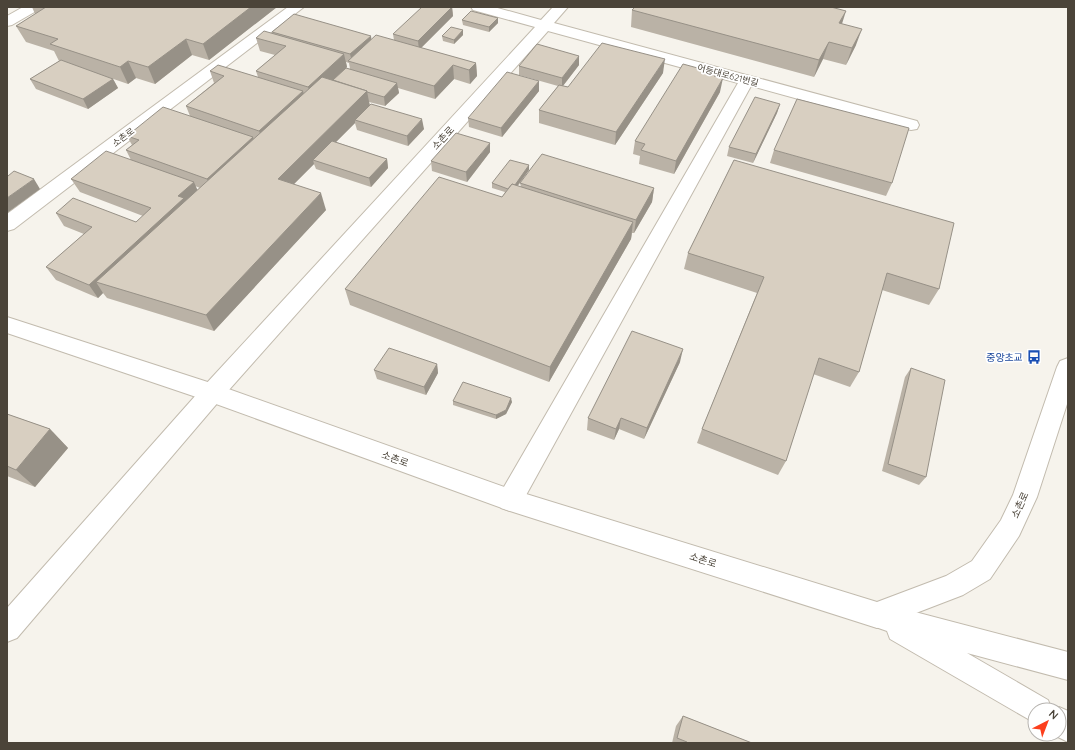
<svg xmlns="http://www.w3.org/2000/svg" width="1075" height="750" viewBox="0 0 1075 750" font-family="Quicksand,'Noto Sans KR',sans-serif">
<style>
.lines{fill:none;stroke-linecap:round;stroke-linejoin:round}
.minor-casing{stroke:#c2bbae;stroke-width:2}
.tertiary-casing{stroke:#c2bbae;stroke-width:2}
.minor{fill:#fff;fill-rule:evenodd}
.tertiary{fill:#fff;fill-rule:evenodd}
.wall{fill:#bab2a6;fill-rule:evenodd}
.shaded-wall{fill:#979187}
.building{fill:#d8cfc1;stroke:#979187}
.labels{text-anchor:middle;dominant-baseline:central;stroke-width:3.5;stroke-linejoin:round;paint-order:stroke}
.far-street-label{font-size:9px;fill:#4b4439;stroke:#fff}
.street-label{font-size:10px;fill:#4b4439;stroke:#fff}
.transit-label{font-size:10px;fill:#164399;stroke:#fff;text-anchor:end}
</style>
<rect width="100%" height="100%" fill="#f6f3ec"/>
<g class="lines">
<defs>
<g id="minor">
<path d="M23 7H40L38 10 12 25 7 26V16Z"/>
<path d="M288 7H304L14 229 7 231V214Z"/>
<path d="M471 7H494L541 20 553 7H568L554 23 917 121 919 125 917 129 911 130 751 86 519 508 510 511 501 508 498 500 501 492 738 83 548 31 220 400 17 638 7 642V608L204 386 535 27 473 10Z"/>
<path d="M877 602 1068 652V680L967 653 1048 700 1052 710H1035V723L890 639 887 631 867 624 864 615 867 606Z"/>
<path d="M1059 707 1068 711V742L1052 734H1059V710H1053Z"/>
</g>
<path id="tertiary" d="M7 317 220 386 510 489 877 602 946 576 972 561 1001 520 1013 495 1057 367 1060 361 1068 358V401L1037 497 1019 536 990 579 963 595 877 628 510 511 205 400 7 333Z"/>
</defs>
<use href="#minor" class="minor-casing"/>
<use href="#tertiary" class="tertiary-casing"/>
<use href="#minor" class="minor"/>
<use href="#tertiary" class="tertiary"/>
</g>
<g class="wall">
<path d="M32 7H277L209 60 192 55 155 84 136 78 128 84 99 74 113 79 118 88 88 109 36 89 30 79 59 61 54 51 26 42 16 26 35 14Z"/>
<path d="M452 7 453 16 421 48 476 63 477 76 470 84 454 79 435 99 398 88 399 93 385 106 369 102 370 105 424 129 408 146 357 130 355 123 336 142 387 159 388 168 371 187 316 169 314 164 294 184 326 210 214 331 107 298 103 293 98 298 56 280 46 267 84 234 64 226 56 213 136 222 143 216 80 192 71 179 131 160 126 150 132 145 127 136 190 116 186 106 214 83 210 71 258 77 256 71 275 55 260 51 256 38 273 33 272 32 371 36V40H394L393 34ZM346 62 349 63 350 69 346 68 347 67ZM195 186 200 188 197 190Z"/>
<path d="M632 10 842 24 856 45 846 65 823 59 814 77 631 27Z"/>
<path d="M462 20 498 23 489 32 463 25Z"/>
<path d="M463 30V35L454 44 443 41 442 36Z"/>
<path d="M579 65 563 86 568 87 663 73 615 145 539 123V110L558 86 519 75V66Z"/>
<path d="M716 73 715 76 720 92 674 174 639 164 640 156 633 154 635 141Z"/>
<path d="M539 81V91L502 137 469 127 468 118Z"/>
<path d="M780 104 777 113 753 163 727 156 729 147Z"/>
<path d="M774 150 892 183 886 196 770 163Z"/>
<path d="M490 152 467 182 432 171 431 161Z"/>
<path d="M734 160 939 289 929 305 882 290 859 372 850 387 813 374 786 461 778 475 697 443 702 429 757 293 684 269 688 253Z"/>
<path d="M529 170 518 186 521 187 520 183 654 188 652 202 634 233H632L631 239 549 382 350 305 345 289 502 197 505 192 492 188V183Z"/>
<path d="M680 362 644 439 619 429 614 440 587 430 588 418Z"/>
<path d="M437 364 438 373 426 395 377 379 374 370Z"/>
<path d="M911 368 926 477 919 485 882 471 905 377Z"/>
<path d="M453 401 512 402 506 414 496 419 453 405Z"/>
<path d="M7 414 50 429 68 448 35 487 7 476Z"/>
<path d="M683 716 752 743H672L676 726Z"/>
</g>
<g class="shaded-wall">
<path d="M251 7H277L209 60 203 44Z"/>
<path d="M452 7 453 16 419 50 418 41Z"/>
<path d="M846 11 841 27 839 23Z"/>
<path d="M498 18V23L489 32V27Z"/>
<path d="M862 29 856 45 846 65 852 48Z"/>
<path d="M463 30V35L454 44V40Z"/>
<path d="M371 36 372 45 352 62 350 54Z"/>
<path d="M186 39 192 55 155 84 148 67Z"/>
<path d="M829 42 823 59 814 77 819 60Z"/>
<path d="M344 54 347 67 312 100 308 87Z"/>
<path d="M579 56V65L562 87V78Z"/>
<path d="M665 59 663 73 615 145 616 132Z"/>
<path d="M128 61 136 78 128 84 120 67Z"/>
<path d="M476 63 477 76 470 84 469 70Z"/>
<path d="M453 65 454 79 435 99 434 86Z"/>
<path d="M723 78 720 92 674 174 676 161Z"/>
<path d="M113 79 118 88 88 109 83 99Z"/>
<path d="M539 81V91L502 137 501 128Z"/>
<path d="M397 83 399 93 385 106 384 97Z"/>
<path d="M303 91 307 104 264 144 259 131Z"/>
<path d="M367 91 370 107 355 120V123L317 161 313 160 314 164 283 195 278 179Z"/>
<path d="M780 104 777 113 753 163 756 154Z"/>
<path d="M422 119 424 129 408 146 407 136Z"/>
<path d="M253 137 258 150 212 192 207 179Z"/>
<path d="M490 143V152L467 182 466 172Z"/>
<path d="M387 159 388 168 371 187 369 178Z"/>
<path d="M529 165V170L511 194V189Z"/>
<path d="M34 179 40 189 7 213V198Z"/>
<path d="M194 182 200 196 96 282 103 293 98 298 89 285 178 196Z"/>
<path d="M654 188 652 202 634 233 636 220Z"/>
<path d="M321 193 326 210 214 331 206 315Z"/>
<path d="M633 222 631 239 549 382 550 367Z"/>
<path d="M683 349 680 362 644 439 647 428Z"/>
<path d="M437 364 438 373 426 395 424 387Z"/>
<path d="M511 398 512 402 506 414 496 419V415Z"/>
<path d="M621 418 619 429 614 440 616 429Z"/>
<path d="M50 429 68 448 35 487 16 470Z"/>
</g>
<g class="building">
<path d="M46 7H251L203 44 186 39 148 67 128 61 120 67 50 44 58 39 16 26Z"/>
<path d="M422 7H452L418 41 393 34Z"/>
<path d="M635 7H831L846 11 839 23 862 29 852 48 829 42 819 60 632 10Z"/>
<path d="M471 11 498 18 489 27 462 20Z"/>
<path d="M294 14 371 36 350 54 272 32Z"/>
<path d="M451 27 463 30 454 40 442 36Z"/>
<path d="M264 31 344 54 308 87 256 71 286 46 256 38Z"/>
<path d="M376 35 476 63 469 70 453 65 434 86 348 61Z"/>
<path d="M602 43 665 59 616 132 539 110 559 85 568 87Z"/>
<path d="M537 44 579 56 562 78 519 66Z"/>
<path d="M61 60 113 79 83 99 30 79Z"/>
<path d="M683 64 716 73 714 76 723 78 676 161 641 150 645 144 635 141Z"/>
<path d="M218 65 303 91 259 131 186 106 224 76 210 71Z"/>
<path d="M346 68 397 83 384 97 367 92V91L333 80Z"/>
<path d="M507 72 539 81 501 128 468 118Z"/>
<path d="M322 77 367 91 278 179 321 193 206 315 96 282Z"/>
<path d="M755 97 780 104 756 154 729 147Z"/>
<path d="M797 99 909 128 892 183 774 150Z"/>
<path d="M371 104 422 119 407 136 355 120Z"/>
<path d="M163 107 253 137 207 179 126 150 139 140 127 136Z"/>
<path d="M456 133 490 143 466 172 431 161Z"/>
<path d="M332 141 387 159 369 178 313 160Z"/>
<path d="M106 151 194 182 178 196 184 198 89 285 46 267 92 227 56 213 73 198 136 222 151 208 71 179Z"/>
<path d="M542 154 654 188 636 220 520 183Z"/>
<path d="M510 160 529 165 515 185 512 184 508 189 492 183Z"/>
<path d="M734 160 954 223 939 289 887 273 859 372 819 358 786 461 702 429 764 277 688 253Z"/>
<path d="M14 171 34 179 7 198V175L8 176Z"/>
<path d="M439 177 502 197 512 184 633 222 550 367 345 289Z"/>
<path d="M632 331 683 349 647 428 621 418 616 429 588 418Z"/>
<path d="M389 348 437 364 424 387 374 370Z"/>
<path d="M911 368 945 380 926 477 888 464Z"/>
<path d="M463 382 511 398 506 410 496 415 453 401Z"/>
<path d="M7 414 50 429 16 470 7 466Z"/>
<path d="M683 716 752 743H687V742L677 738Z"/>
</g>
<defs>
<symbol id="bus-bare" viewBox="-9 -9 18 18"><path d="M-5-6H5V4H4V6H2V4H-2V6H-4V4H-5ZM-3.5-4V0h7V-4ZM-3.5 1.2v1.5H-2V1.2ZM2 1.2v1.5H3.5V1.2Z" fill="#1a4fb4" stroke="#fff" stroke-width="2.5" paint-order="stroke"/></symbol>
</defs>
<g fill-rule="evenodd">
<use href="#bus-bare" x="1024" y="347" width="20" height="20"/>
</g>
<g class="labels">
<g class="far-street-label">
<text transform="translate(728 75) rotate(15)">어등대로621번길</text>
<text transform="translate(123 137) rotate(-37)">소촌로</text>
</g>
<g class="street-label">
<text transform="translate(443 138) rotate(-48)">소촌로</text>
<text transform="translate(395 459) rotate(20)">소촌로</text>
<text transform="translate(1020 505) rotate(-66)">소촌로</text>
<text transform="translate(703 560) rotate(17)">소촌로</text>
</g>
<g class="transit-label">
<text x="1023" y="357">중앙초교</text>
</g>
</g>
<rect width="1075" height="750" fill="none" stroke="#4b4439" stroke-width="16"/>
<g transform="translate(1047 722) rotate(42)"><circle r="19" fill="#ffffff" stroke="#b7b4b0"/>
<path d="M0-3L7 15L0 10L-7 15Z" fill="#fc3f1d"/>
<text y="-6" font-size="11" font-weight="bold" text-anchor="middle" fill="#4b4439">N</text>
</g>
</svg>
